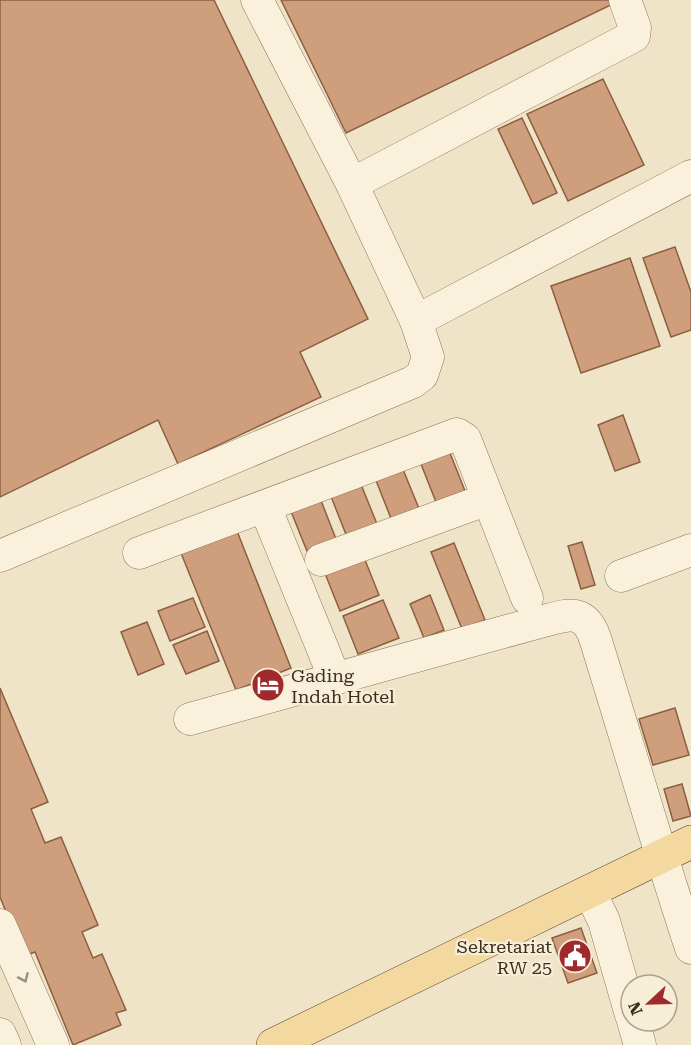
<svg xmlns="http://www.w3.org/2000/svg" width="691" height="1045" viewBox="0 0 691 1045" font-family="'Roboto Serif',serif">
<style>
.building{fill:#cf9f7d;stroke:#8d5f41;stroke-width:1.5}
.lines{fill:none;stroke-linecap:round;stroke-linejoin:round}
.minor-casing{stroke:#8d765c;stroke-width:33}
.major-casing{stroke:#5b4430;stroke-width:34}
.minor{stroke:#faf1dc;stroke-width:32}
.major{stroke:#f3d9a0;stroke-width:33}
.oneway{stroke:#9c907e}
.labels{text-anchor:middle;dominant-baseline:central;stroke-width:4.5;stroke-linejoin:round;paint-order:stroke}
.poi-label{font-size:18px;fill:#3d2e20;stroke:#f7eed8;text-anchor:start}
</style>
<rect width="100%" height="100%" fill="#f0e4c8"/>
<g class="building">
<path d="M0 0H214L368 319 300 352 321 397 178 464 158 420 0 497Z"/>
<path d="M281 0H616L617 2 346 133Z"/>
<path d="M603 79 644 165 568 201 527 114Z"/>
<path d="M522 118 557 193 533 204 498 129Z"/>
<path d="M675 247 691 292V330L671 337 643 258Z"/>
<path d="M630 258 660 346 581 373 551 286Z"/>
<path d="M623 415 640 462 615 471 598 425Z"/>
<path d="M448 448 465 491 436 502 419 459Z"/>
<path d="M402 467 420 511 392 521 375 478Z"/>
<path d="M360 482 377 524 347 537 330 494Z"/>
<path d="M320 498 336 539 307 551 290 509Z"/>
<path d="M237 531 291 668 236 690 181 553Z"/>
<path d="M582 542 595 585 581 589 568 546Z"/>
<path d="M454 543 485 620 462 629 431 552Z"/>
<path d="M363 555 379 595 340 611 324 571Z"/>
<path d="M430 595 444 630 424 638 410 604Z"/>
<path d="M193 598 205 627 170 641 158 611Z"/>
<path d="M383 600 399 638 358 654 343 616Z"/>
<path d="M147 622 164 664 138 675 121 632Z"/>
<path d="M207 631 219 661 186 674 173 645Z"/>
<path d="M0 688 48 802 31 809 45 843 61 837 98 925 82 932 93 958 102 954 126 1010 116 1013 121 1025 73 1045 35 952 24 956 0 897Z"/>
<path d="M675 708 689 755 653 765 639 719Z"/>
<path d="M682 784 691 816 673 821 664 789Z"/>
<path d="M581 928 597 973 568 983 552 938Z"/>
</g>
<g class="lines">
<defs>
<g id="minor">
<path d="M352 184 634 36 635 28 625 0"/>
<path d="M416 321 691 176"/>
<path d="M265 507 335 679"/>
<path d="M139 553 457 434 465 439 527 598"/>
<path d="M0 556 413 382 422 375 428 357 416 321 352 184 257 0"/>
<path d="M321 560 488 499"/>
<path d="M621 576 691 550"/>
<path d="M190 719 536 623C563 617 583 604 595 638 627 741 657 845 691 948"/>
<path d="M590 892 604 921 631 1015"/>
<path d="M0 925 53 1045"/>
<path d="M633 1021 640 1045"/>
<path d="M0 1034 5 1045"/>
</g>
<path id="major" d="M273 1045 691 842"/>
</defs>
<use href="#minor" class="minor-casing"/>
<use href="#major" class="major-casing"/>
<use href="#minor" class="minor"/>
<use href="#major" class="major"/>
</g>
<defs><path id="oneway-chevron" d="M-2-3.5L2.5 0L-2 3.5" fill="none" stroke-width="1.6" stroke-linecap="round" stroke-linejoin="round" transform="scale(1.5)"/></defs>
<use class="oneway" href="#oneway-chevron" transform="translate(24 978) rotate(66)"/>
<defs>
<symbol id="hotel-disc" viewBox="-11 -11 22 22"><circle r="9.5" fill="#9e2a2b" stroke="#f7eed8"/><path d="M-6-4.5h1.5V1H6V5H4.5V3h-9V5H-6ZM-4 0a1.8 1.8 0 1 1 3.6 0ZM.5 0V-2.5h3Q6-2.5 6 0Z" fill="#fff"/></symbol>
<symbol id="civic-disc" viewBox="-11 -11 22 22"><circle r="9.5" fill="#9e2a2b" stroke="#f7eed8"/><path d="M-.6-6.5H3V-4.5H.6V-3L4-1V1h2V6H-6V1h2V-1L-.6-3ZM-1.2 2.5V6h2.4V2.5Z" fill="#fff"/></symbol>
</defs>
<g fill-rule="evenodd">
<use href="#hotel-disc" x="249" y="666" width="38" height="38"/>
<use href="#civic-disc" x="556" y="937" width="38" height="38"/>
</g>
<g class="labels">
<g class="poi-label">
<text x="291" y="675">Gading<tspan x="291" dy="21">Indah Hotel</tspan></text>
<text x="552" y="946" text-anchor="end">Sekretariat<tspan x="552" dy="21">RW 25</tspan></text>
</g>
</g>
<g transform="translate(649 1003) rotate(248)"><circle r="28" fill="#f7eed8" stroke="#ada18e" stroke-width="1.5"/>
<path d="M0-4.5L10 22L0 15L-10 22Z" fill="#9e2a2b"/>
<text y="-9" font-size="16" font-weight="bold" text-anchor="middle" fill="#3d2e20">N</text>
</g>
</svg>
